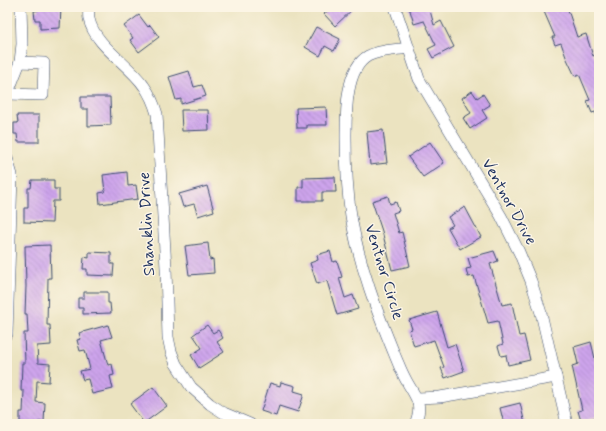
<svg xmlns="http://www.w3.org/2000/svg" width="606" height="431" viewBox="0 0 606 431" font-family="Mynerve,sans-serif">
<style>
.building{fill:url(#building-back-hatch)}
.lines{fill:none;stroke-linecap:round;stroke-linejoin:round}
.minor-casing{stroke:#3a4a6d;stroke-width:12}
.minor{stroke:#fff;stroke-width:11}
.labels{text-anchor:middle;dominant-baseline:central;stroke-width:3;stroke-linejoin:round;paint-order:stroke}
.street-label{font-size:16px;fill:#1b2f5e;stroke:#fcf5e5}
</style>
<defs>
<pattern id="building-back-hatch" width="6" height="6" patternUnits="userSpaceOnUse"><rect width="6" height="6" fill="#cea4ec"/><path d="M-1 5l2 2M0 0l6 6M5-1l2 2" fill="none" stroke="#a686c2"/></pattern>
</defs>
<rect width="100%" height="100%" fill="#fcf5e5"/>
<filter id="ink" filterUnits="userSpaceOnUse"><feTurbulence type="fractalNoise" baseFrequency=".025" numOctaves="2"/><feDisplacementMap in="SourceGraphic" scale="8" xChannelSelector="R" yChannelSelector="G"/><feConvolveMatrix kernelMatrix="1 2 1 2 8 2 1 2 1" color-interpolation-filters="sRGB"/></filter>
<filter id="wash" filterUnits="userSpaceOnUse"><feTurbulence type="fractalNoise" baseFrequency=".012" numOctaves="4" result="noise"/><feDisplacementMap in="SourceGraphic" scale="16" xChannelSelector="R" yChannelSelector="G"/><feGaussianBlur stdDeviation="0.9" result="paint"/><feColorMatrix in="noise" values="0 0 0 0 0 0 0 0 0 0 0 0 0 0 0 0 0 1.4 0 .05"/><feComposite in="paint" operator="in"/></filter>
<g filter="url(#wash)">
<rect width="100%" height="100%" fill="#ebe3c0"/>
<g id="blocks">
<g class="building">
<path d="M38 7H61L60 28 40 29V20H35L34 11 38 10Z"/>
<path d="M332 7H355L335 26 324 14Z"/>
<path d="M409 7H429L434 25 441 21 454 47 433 58 428 49 436 45 424 21 414 24Z"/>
<path d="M542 7H567L577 37 586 34 593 56 595 55 599 64V120L595 112 592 113 587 101 590 100 579 74 575 76 566 57 561 43 555 45 552 37H555Z"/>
<path d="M139 15 148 27 150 25 159 37 139 52 130 40 133 38 124 26Z"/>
<path d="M316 27 340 39 334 51 325 46 320 56 305 47Z"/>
<path d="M189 71 194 87 202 85 206 96 181 104V99L176 100 169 77Z"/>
<path d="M472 91 477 98 483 94 490 105 482 110 487 118 470 129 463 118 471 113 462 98Z"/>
<path d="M81 97H110L111 125 88 126V109H81Z"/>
<path d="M326 107 327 125H307V128H297L296 108Z"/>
<path d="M181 110H208L209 130 182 131Z"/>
<path d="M17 115H39V142H18L17 134H14V123H18Z"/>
<path d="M383 130 387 163 370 165 367 132Z"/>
<path d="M430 142 444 163 423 177 408 157Z"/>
<path d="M127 172 128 186 136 185 138 199 100 204 99 193 105 192 103 175Z"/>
<path d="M335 177 336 192H322V201H298V187H303V178Z"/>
<path d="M32 180H54V189H59V201H53L52 223 24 222V208H28V188H31Z"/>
<path d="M207 186 214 211 198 216 194 204 183 207 179 194Z"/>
<path d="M388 196 390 204 396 202 399 211 393 213 399 233 402 232 410 266 392 270 382 231 372 201Z"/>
<path d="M465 207 481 237 460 249 448 228 453 225 448 217Z"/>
<path d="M208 243 210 260 213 259 214 273 189 275 185 246Z"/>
<path d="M50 245 51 278H48L47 325H50L51 345 37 346 38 363 50 364 49 382 37 381 36 402 45 403 44 422H38V424H22V422H20V412H23L24 391H21L22 363H25L24 333H28L27 314H25L26 286 25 246Z"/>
<path d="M330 251 333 262 337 261 342 277 339 278 345 298 353 295 358 309 337 315 327 281 317 284 310 263 318 260 317 255Z"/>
<path d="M494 251 498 261 490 264 502 305 512 303 519 336 524 335 530 360 508 365 506 355 501 356 498 346 503 344 498 321 488 323 474 276 468 277 466 269 471 268 468 258Z"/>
<path d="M89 252 111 253V264H114L113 276 87 275V269H83L84 257 89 258Z"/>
<path d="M84 292H108V303H110L111 313 83 314V308H78V298H84Z"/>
<path d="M437 312 447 347 455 344 464 371 445 378 441 368 444 367 434 340 414 346 409 330 412 329 409 320Z"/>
<path d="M108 325 112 337 101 340 108 365 112 364 114 375 110 376 113 389 92 394 88 379 83 380 80 371 90 369 85 350 80 351 77 340 81 339 79 333Z"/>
<path d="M207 325 213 333 218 330 223 338 217 342 224 352 199 368 191 355 202 348 193 335Z"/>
<path d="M591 342 599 375V417L581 421 578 411 582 410 572 366 578 364 574 347Z"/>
<path d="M281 382 295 386 294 391 304 394 298 412 279 406 276 416 261 411 270 383 280 386Z"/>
<path d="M153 387 167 406 144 423 130 404Z"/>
<path d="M520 403 525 424H504L500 408Z"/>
</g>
</g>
</g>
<g filter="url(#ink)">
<use href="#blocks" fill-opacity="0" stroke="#3a4a6d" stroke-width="1"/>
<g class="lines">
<defs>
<g id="minor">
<path d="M89 7C89 11 88 16 89 19 95 46 129 64 144 86 150 94 154 104 157 114L166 268 168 337 171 351 176 364 191 387 210 404 224 413 250 424"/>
<path d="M395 7 419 79 501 216 519 252 531 281 541 313 567 424"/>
<path d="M409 48C396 50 379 50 368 56 345 69 346 115 346 138 346 164 347 190 351 216 359 265 377 312 396 358 399 365 402 373 406 380 415 397 424 403 415 424"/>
<path d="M8 94 43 95 44 63 20 62"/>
<path d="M7 95 20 62 22 44 21 7"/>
<path d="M7 158 12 175 7 334"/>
<path d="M418 398 440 397 556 377"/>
</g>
</defs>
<use href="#minor" class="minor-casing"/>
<use href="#minor" class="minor"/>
</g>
</g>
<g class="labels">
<g class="street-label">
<text transform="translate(509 202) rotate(61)">Ventnor Drive</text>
<text transform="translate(147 224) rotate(-93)">Shanklin Drive</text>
<text transform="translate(384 272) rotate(73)">Ventnor Circle</text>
</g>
</g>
<rect width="606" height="431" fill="none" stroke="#fcf5e5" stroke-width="24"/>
</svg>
